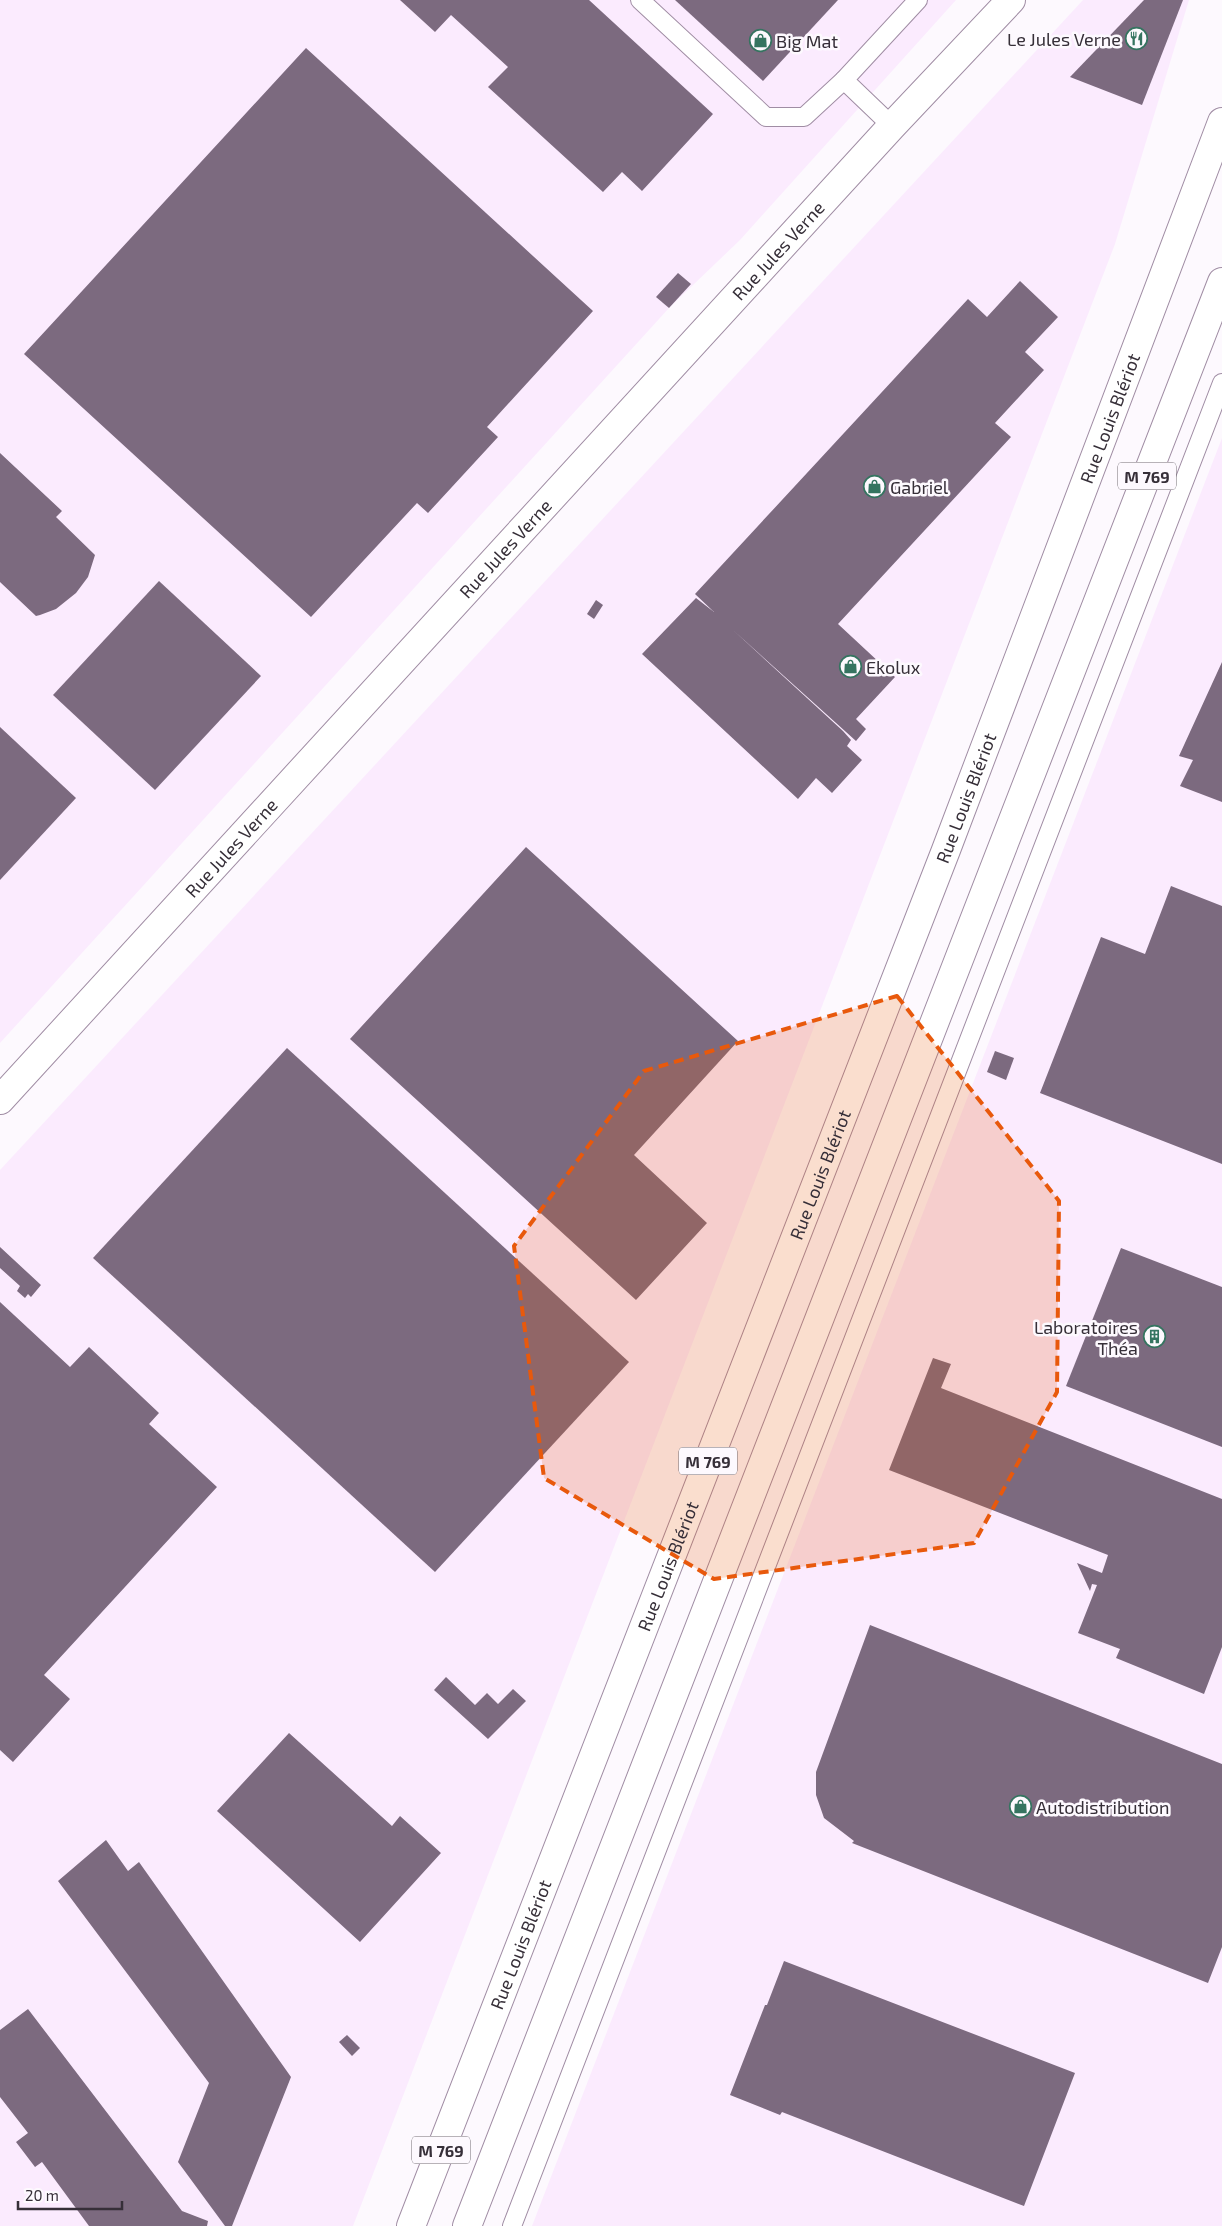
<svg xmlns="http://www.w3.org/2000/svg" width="1222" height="2226" viewBox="0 0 1222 2226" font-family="'Exo 2',sans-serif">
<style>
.built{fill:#fbebfe}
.building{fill:#7c6a7f}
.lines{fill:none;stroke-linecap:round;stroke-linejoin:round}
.service-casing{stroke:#a08da4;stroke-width:20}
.secondary-casing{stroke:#a08da4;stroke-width:30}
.primary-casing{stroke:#a08da4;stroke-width:30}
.service{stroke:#fff;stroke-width:18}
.secondary{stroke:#fff;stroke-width:28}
.primary{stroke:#fff;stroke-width:28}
.marked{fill:#e8590c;fill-opacity:0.2;stroke:#e8590c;stroke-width:4;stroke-dasharray:10 6;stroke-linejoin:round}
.labels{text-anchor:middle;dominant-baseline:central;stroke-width:5;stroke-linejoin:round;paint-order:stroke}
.shield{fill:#fdf9fe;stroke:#726c73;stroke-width:1}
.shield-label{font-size:16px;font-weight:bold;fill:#362f38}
.poi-label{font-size:18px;fill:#362f38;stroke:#fdf9fe;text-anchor:start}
.street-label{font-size:18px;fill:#362f38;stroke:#fdf9fe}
</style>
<rect width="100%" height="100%" fill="#fdf9fe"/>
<g class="built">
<path d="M0 0H956L740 240 669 308 0 1043Z"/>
<path d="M1083 0H1189L1115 244 353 2226H0V1170Z"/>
<path d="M1222 438V2226H532Z"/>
</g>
<g class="building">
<path d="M400 0H589L713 114 642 191 622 172 603 192 488 87 508 67 451 15 435 32Z"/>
<path d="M675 0H838L763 81Z"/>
<path d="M1144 0H1183L1142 105 1070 77Z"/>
<path d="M306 48 593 311 487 427 498 437 428 513 417 503 311 617 24 354Z"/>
<path d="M678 273 691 284 669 308 656 297Z"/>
<path d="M1020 281 1058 317 1025 352 1044 370 995 423 1011 437 838 624 895 677 856 719 866 729 856 741 733 630 843 731 851 740 847 746 862 760 832 793 816 778 798 799 642 654 696 598 714 612 695 594 968 299 987 317Z"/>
<path d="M0 453 62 511 56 517 95 555 88 577 76 593 56 609 40 615 36 616 0 582Z"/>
<path d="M159 581 261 676 155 790 53 695Z"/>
<path d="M596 600 603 605 594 619 587 614Z"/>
<path d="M1222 662V802L1180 786 1193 760 1179 756Z"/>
<path d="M0 727 76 798 0 880Z"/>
<path d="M526 847 738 1041 634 1155 707 1223 636 1300 350 1039Z"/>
<path d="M1171 886 1222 906V1164L1040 1093 1101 937 1145 954Z"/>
<path d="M287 1048 629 1362 435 1572 93 1258Z"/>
<path d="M995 1051 1014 1058 1006 1080 987 1072Z"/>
<path d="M0 1247 41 1285 31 1297 28 1294 25 1298 17 1291 20 1286 0 1268Z"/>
<path d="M1121 1248 1222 1287V1447L1066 1386Z"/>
<path d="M0 1302 70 1367 89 1347 159 1413 149 1424 217 1487 44 1675 70 1699 13 1762 0 1750Z"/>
<path d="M933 1358 951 1364 941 1388 1222 1499V1647L1204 1694 1116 1658 1120 1649 1078 1633 1097 1585 1092 1584 1090 1591 1077 1563 1102 1573 1108 1555 889 1470Z"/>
<path d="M870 1625 1222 1764V1947L1208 1983 852 1843 854 1841 824 1818 816 1795V1772Z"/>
<path d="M446 1677 475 1705 487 1693 498 1704 513 1689 526 1701 488 1739 434 1690Z"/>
<path d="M289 1733 392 1826 400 1816 441 1853 360 1942 217 1811Z"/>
<path d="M106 1840 128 1871 139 1862 291 2077 232 2226H225L178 2162 209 2083 58 1881Z"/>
<path d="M784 1961 1075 2073 1024 2206 782 2112 780 2115 730 2095 765 2005H767Z"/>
<path d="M28 2009 182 2211 208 2221 207 2226H89L42 2162 35 2167 16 2142 28 2133 0 2097V2030Z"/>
<path d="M347 2035 360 2048 352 2056 339 2042Z"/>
</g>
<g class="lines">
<defs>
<g id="service">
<path d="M640 0 766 117H804L844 80"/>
<path d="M892 126 844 80 918 0"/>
<path d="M512 2226 1222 383"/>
</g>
<g id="secondary">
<path id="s1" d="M0 1100 892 126 1011 0"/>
</g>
<g id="primary">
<path id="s2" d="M411 2226 946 850 1222 122"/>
<path d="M467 2226 1222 282"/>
</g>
</defs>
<use href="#service" class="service-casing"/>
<use href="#secondary" class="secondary-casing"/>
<use href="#primary" class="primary-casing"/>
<use href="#service" class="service"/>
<use href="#secondary" class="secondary"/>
<use href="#primary" class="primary"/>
</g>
<path class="marked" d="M897 996 1059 1201 1057 1392 974 1543 714 1579 544 1478 514 1246 644 1071Z"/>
<defs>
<symbol id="restaurant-ring" viewBox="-11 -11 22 22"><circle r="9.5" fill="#fdf9fe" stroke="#357460" stroke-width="1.5"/><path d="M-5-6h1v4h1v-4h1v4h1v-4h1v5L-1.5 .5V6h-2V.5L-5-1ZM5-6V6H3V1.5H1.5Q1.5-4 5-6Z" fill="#357460"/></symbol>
<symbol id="shop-ring" viewBox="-11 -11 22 22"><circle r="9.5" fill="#fdf9fe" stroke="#357460" stroke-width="1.5"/><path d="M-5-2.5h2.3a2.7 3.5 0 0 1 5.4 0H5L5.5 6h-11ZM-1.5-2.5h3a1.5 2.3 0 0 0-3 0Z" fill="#357460"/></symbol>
<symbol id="building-ring" viewBox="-11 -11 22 22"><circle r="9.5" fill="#fdf9fe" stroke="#357460" stroke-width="1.5"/><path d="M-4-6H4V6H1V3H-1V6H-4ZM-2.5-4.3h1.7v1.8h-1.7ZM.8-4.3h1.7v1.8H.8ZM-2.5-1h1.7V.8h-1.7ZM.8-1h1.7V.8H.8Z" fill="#357460"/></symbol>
</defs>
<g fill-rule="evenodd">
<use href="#restaurant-ring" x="1124" y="26" width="25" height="25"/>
<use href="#shop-ring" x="748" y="28" width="25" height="25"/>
<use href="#shop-ring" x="862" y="474" width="25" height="25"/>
<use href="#shop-ring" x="838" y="654" width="25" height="25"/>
<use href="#building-ring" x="1142" y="1324" width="25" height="25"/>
<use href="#shop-ring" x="1008" y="1794" width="25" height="25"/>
</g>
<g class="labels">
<g class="shield">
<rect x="1118" y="462.5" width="58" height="27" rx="4"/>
<rect x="679" y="1447.5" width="58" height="27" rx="4"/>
<rect x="412" y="2136.5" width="58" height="27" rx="4"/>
</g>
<g class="shield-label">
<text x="1147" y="476">M 769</text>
<text x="708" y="1461">M 769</text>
<text x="441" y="2150">M 769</text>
</g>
<g class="poi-label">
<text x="1121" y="39" text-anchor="end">Le Jules Verne</text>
<text x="776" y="41">Big Mat</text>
<text x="890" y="487">Gabriel</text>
<text x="866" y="667">Ekolux</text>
<text x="1138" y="1327" text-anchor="end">Laboratoires<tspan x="1138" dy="21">Théa</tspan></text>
<text x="1036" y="1807">Autodistribution</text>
</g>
<g class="street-label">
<text stroke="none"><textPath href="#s1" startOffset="1152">Rue Jules Verne</textPath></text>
<text stroke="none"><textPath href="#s2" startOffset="1938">Rue Louis Blériot</textPath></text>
<text stroke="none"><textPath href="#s1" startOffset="748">Rue Jules Verne</textPath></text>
<text stroke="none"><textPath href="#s2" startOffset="1532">Rue Louis Blériot</textPath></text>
<text stroke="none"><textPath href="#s1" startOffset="342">Rue Jules Verne</textPath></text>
<text stroke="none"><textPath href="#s2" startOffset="1128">Rue Louis Blériot</textPath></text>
<text stroke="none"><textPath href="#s2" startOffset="708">Rue Louis Blériot</textPath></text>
<text stroke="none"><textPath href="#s2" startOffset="302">Rue Louis Blériot</textPath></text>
</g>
</g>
<path d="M18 2201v8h104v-8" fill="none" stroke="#362f38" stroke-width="2.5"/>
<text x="25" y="2201" font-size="15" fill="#362f38" stroke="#fdf9fe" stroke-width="4" paint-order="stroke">20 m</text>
</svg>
